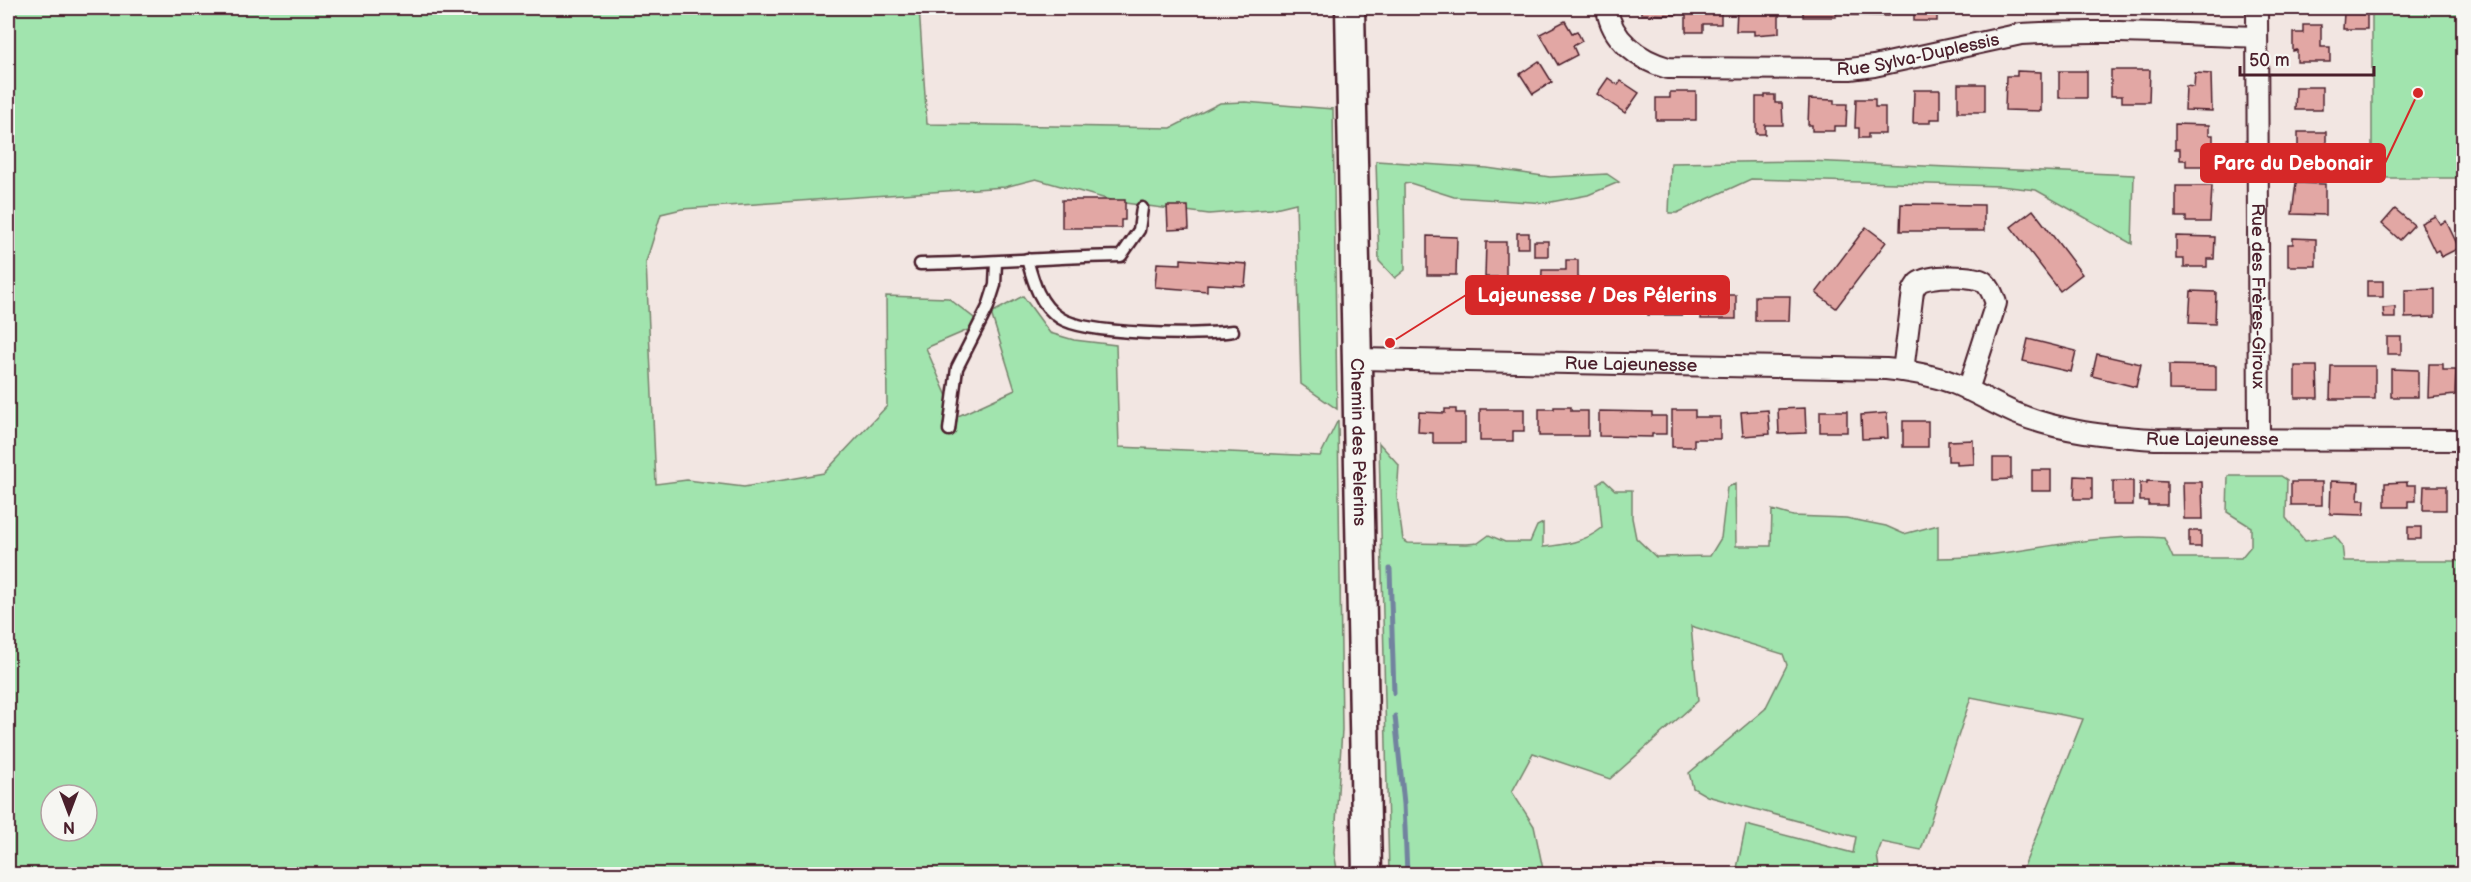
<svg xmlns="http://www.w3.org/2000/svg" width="2471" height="882" viewBox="0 0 2471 882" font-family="'Balsamiq Sans',sans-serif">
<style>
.green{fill:#a1e4ae;stroke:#76826c;stroke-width:1.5;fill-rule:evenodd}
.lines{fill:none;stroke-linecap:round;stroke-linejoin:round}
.stream{stroke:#72839f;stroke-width:5}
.building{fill:#e2a7a4;stroke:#4a1f2b;stroke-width:1.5}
.lane-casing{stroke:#4a1f2b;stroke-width:15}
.street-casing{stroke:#4a1f2b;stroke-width:24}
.secondary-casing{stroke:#4a1f2b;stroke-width:33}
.lane{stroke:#f6f6f2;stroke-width:10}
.street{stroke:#f6f6f2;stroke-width:20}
.secondary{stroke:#f6f6f2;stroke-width:28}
.labels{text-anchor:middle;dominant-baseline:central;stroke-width:4.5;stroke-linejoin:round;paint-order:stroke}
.street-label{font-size:18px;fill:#4a1f2b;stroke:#f6f6f2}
.leader{fill:none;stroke:#d62828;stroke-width:2}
.callout-dot{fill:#d62828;stroke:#f6f6f2;stroke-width:2}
.callout{fill:#d62828;stroke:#d62828;stroke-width:2}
.callout-label{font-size:20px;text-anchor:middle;font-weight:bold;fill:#fff}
</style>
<rect width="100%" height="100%" fill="#f2e6e2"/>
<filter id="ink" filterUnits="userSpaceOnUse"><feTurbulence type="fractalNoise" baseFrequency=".0167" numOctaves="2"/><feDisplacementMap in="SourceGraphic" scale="12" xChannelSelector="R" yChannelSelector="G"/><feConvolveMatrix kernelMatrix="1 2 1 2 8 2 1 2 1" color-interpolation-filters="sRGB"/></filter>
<g filter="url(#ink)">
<g class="green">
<path d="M8 8H919L927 124 1171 128 1220 103 1245 102 1333 109 1337 409 1301 384 1296 203 1271 209 1209 214 1117 202 1036 179 1005 187 682 209 661 214 646 262 656 484 687 480 744 487 824 473 887 406 886 296 948 298 974 318 975 327 926 348 956 417 1015 390 991 313 1023 296 1050 333 1074 340 1116 345 1119 447 1320 456 1338 420 1342 730 1334 853 1338 874H8ZM51 795H87V831H51Z"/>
<rect x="2372" y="8" width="91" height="170"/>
<path d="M1376 161 1487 168 1550 177 1607 174 1619 182 1588 195 1546 203 1454 197 1410 183 1404 184 1405 270 1395 278 1379 261Z"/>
<path d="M1809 161 2134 175 2132 244 2036 190 2000 186 1751 179 1677 213H1669L1671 163Z"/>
<path d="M1379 443 1399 465 1397 497 1403 540 1408 543 1467 544 1478 543 1489 535 1505 542H1530L1537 526 1543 523V547C1564 545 1585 542 1602 528L1598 484 1604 480 1615 490H1632V518L1636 538 1656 557 1710 556 1721 538 1727 487 1735 484 1736 546H1771L1772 510 1793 516 1846 518 1886 526 1904 534 1938 525V558C2014 558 2088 532 2164 538L2173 558H2241L2251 546V527L2227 512 2228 476H2281L2287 480 2286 518 2305 541 2335 536 2342 545 2344 561H2463V874H2021L2083 719 1971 697 1921 850 1882 842 1877 855 1880 874H1743L1736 873 1746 825 1853 853 1856 837 1707 796 1693 788 1689 773 1765 709 1787 665 1783 654 1691 626 1698 701 1610 779 1533 753 1512 792 1534 826 1544 874H1389Z"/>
</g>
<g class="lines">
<g class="stream">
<path d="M1390 569 1394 693"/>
<path d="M1395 716 1404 804 1407 874"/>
</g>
</g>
<g class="building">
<path d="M1641 8H1677V15L1641 14Z"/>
<path d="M1686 8H1721V24H1703V32H1686Z"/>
<path d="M1737 8H1779V33L1754 35V31H1736Z"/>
<rect x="1803" y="8" width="33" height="9"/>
<path d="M1849 8H1888V16L1849 15Z"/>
<rect x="1914" y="8" width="23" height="13"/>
<path d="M2344 13 2367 14V29H2343Z"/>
<path d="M1565 21 1572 33 1577 31 1582 41 1573 46 1577 55 1558 65 1540 34Z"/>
<path d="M2303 25H2321V47H2330V62H2297V50L2293 51V33H2303Z"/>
<path d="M1539 61 1552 82 1533 94 1520 74Z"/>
<path d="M2111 70H2150L2149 102H2122V96H2111Z"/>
<path d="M2017 71 2041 72V111L2005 110 2006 76H2017Z"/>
<rect x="2059" y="71" width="28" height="27"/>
<path d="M2195 73 2211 74 2212 111 2185 110 2186 86 2194 87Z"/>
<path d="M1608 78 1618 85 1621 81 1639 93 1625 113 1597 94Z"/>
<rect x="1958" y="84" width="27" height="28"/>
<path d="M2296 87H2322V110H2295Z"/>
<path d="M1914 90H1940V119H1930V123H1913Z"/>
<path d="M1670 92H1696V120H1656V98H1670Z"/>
<path d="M1765 95H1775V103H1782L1783 125H1765V134H1756V97H1765Z"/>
<path d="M1809 99 1834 100V104H1847L1846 126H1834V131H1812V125H1808Z"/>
<path d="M1856 99H1875V107H1885V134H1868V138H1859V128H1855Z"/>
<path d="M2175 124 2209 125V135H2213V166H2186V160H2180V149H2175Z"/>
<rect x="2298" y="132" width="28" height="29"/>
<path d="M2296 183 2325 184V215L2292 214Z"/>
<path d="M2176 186H2212L2210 222H2186V217H2176Z"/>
<path d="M1062 200H1125V220H1121V228H1062Z"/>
<path d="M1901 204 1984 205V231H1900Z"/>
<path d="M1167 206H1188L1189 229 1168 230Z"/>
<path d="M2395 209 2414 225 2400 240 2382 224Z"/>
<path d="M2033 210 2082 274 2060 291 2011 227Z"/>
<path d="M2435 216 2440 224 2446 221 2459 248 2441 257 2438 250 2435 252 2421 223Z"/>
<path d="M1866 227 1886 242 1836 308 1816 293Z"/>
<rect x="1517" y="233" width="12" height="15"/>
<path d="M1427 236 1457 237 1456 275H1427Z"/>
<path d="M2176 236 2215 237 2214 259H2207V267H2184V259H2176Z"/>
<path d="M2293 238 2316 239V266H2288V244H2293Z"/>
<rect x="1534" y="241" width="14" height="15"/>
<path d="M1486 242H1506V277H1485Z"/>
<path d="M1181 259 1247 264 1245 286 1207 284V291L1155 287 1157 263 1181 264Z"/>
<path d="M1566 260H1578V300H1557V293H1541L1542 270H1566Z"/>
<rect x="2367" y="281" width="16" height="16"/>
<rect x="1648" y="288" width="34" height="27"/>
<path d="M2435 289V317L2405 318V290Z"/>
<path d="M2191 291 2216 292 2215 324 2189 323Z"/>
<rect x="1701" y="295" width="35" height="24"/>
<path d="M1755 296H1790L1789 321H1755Z"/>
<path d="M2395 307V318H2384L2383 308Z"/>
<rect x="2387" y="337" width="14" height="17"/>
<path d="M2028 339 2076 351 2071 372 2023 361Z"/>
<path d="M2097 354 2141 364 2136 387 2092 376Z"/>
<path d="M2429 364H2443V370H2456L2455 395 2428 398Z"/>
<path d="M2169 365 2216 366V391L2169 390Z"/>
<path d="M2295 366H2317L2318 398H2295Z"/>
<path d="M2331 366H2375V399H2330Z"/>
<path d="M2391 369 2418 370V397H2391Z"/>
<path d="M1554 407H1571V411H1588V436H1539V409H1554Z"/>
<path d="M1805 408 1806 433 1779 434 1778 409Z"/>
<path d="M1445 409H1456V413H1465V443H1433V433L1418 432 1419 412 1445 413Z"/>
<path d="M1480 409H1524V431H1513V441H1480Z"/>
<path d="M1672 410H1695V417H1720V439H1694V447H1672Z"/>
<path d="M1768 410 1770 434 1743 436 1741 412Z"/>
<path d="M1599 411 1652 412V416H1666V434H1652V437L1599 436Z"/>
<rect x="1820" y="411" width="27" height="21"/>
<path d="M1887 413 1888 438 1862 439 1861 415Z"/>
<rect x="1903" y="421" width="25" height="26"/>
<path d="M1973 440 1974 464 1957 465V461H1948V441Z"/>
<path d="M1993 458H2011V479L1993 480Z"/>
<rect x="2032" y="470" width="19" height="21"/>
<path d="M2075 476 2092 477V499H2074Z"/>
<rect x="2113" y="481" width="20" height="24"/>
<path d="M2147 481 2167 482V505H2148V501H2140V483H2147Z"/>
<path d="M2331 481 2359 482 2358 500H2365L2364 515 2330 514Z"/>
<path d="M2183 482H2202L2203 519H2184Z"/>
<rect x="2291" y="482" width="31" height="23"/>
<path d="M2407 482V485H2416V501H2408V507H2385V483Z"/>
<path d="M2424 486H2446V510H2423Z"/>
<rect x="2408" y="527" width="13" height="12"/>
<rect x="2189" y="531" width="12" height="16"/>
</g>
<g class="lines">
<defs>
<g id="lane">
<path d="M1027 259C1033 281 1039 305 1060 318 1086 335 1200 336 1233 331"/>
<path d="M920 264C987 263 1054 257 1121 256L1139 230 1142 208"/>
<path d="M949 430 957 368 988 307 995 285 996 262"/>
</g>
<g id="street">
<path id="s1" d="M1607 8C1611 40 1639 60 1668 68L1850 69 1874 66 2021 34C2099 29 2178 34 2257 37"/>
<path id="s2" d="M2257 8 2259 439"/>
<path id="s3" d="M1358 359 1886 369C1908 371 1932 375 1953 383 1975 392 1994 404 2015 413 2060 432 2107 436 2155 439L2464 440"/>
<path d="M1903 371 1913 291C1913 290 1918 283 1918 283 1929 274 1974 275 1984 282 1991 288 1993 295 1996 303L1968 390"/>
</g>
<g id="secondary">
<path id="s4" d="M1350 8 1367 874"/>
</g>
</defs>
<use href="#lane" class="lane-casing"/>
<use href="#street" class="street-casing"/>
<use href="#secondary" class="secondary-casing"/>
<use href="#lane" class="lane"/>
<use href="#street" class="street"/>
<use href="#secondary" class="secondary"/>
</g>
</g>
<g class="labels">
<g class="street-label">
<text stroke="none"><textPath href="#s1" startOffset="342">Rue Sylva-Duplessis</textPath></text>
<text stroke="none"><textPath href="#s2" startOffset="288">Rue des Frères-Giroux</textPath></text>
<text stroke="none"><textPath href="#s3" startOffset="273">Rue Lajeunesse</textPath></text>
<text stroke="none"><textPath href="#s3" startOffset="866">Rue Lajeunesse</textPath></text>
<text stroke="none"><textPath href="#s4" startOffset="434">Chemin des Pèlerins</textPath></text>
</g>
</g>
<path class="leader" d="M2418 93L2385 163M1390 343L1466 295"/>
<g class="callout-dot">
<circle cx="2418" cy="93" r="6"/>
<circle cx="1390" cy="343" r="6"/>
</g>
<g class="callout">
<rect x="2201" y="144" width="184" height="38" rx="6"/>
<rect x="1466" y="276" width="263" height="38" rx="6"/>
</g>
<g class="callout-label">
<text x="2293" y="170">Parc du Debonair</text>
<text x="1597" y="302">Lajeunesse / Des Pélerins</text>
</g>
<rect width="2471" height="882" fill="none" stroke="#f6f6f2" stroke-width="30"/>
<rect x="15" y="15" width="2441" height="852" fill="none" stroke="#4a1f2b" stroke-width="2" filter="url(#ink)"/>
<g transform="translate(69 813) rotate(180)"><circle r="28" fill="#f6f6f2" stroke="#b1a0a2" stroke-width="1.5"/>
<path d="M0-4.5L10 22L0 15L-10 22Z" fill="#4a1f2b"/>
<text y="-9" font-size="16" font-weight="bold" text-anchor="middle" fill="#4a1f2b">N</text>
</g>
<path d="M2240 66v9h134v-9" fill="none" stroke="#4a1f2b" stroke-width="3"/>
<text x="2249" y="66" font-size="18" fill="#4a1f2b" stroke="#f6f6f2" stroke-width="4.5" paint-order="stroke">50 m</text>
</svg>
